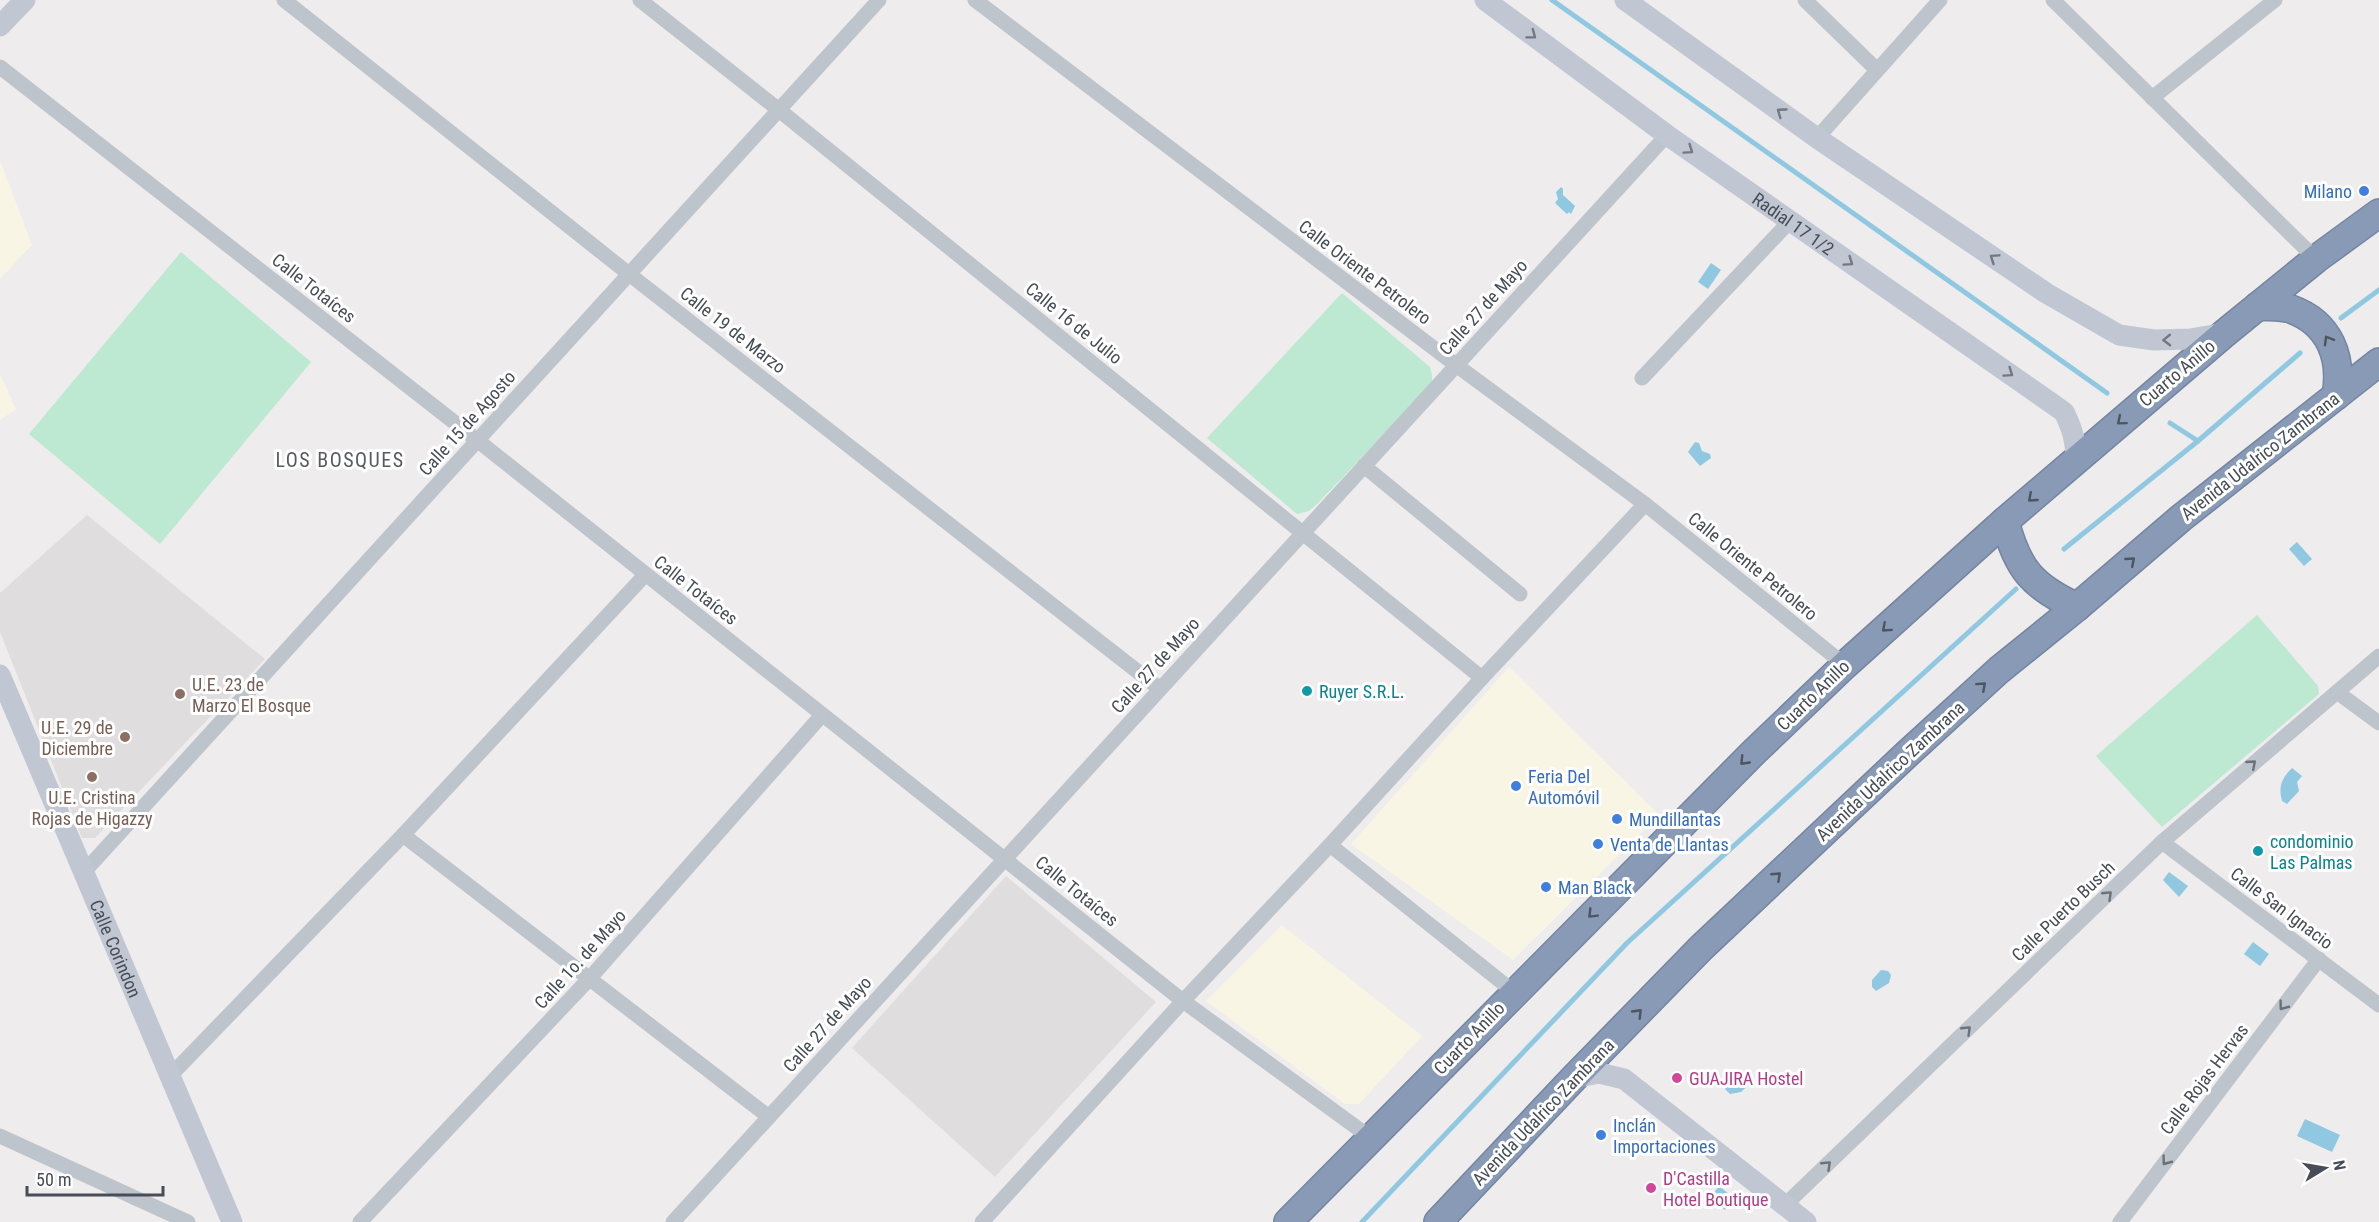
<svg xmlns="http://www.w3.org/2000/svg" width="2379" height="1222" viewBox="0 0 2379 1222" font-family="'Roboto Condensed',sans-serif">
<style>
.commercial{fill:#f9f5e5}
.education{fill:#dfdddd}
.green{fill:#bde8d2}
.water{fill:#8fc8e0}
.lines{fill:none;stroke-linecap:round;stroke-linejoin:round}
.stream{stroke:#8fc8e0;stroke-width:5}
.highway-casing{stroke:#7485a1;stroke-width:30}
.street{stroke:#bec4cc;stroke-width:15}
.secondary{stroke:#c0c7d3;stroke-width:21}
.highway{stroke:#889ab5;stroke-width:27}
.oneway{stroke:#717882}
.oneway2{stroke:#4d5560}
.oneway3{stroke:#6a7179}
.shop-dot{fill:#3f7fe0;stroke:#fff;stroke-width:2}
.culture-dot{fill:#0f9aa8;stroke:#fff;stroke-width:2}
.education-dot{fill:#8d6e63;stroke:#fff;stroke-width:2}
.hotel-dot{fill:#d1479c;stroke:#fff;stroke-width:2}
.labels{text-anchor:middle;dominant-baseline:central;stroke-width:6;stroke-linejoin:round;paint-order:stroke}
.shop-label{font-size:18px;fill:#366cbe;stroke:#fff;text-anchor:start}
.street-label{font-size:18px;fill:#464d56;stroke:#fff}
.education-label{font-size:18px;fill:#785e54;stroke:#fff;text-anchor:start}
.culture-label{font-size:18px;fill:#0d838f;stroke:#fff;text-anchor:start}
.hotel-label{font-size:18px;fill:#b23c85;stroke:#fff;text-anchor:start}
.neighbourhood-label{font-size:20px;letter-spacing:1.5px;fill:#595b60;stroke:#fff}
</style>
<rect width="100%" height="100%" fill="#eeecec"/>
<g class="commercial">
<path d="M0 160 32 245 0 279Z"/>
<path d="M0 374 16 409 0 420Z"/>
<path d="M1509 667 1659 815 1513 960 1351 844Z"/>
<path d="M1282 925 1422 1036 1359 1104H1345L1206 1001Z"/>
</g>
<g class="education">
<path d="M87 515 265 659 95 838H82L0 632V593Z"/>
<path d="M1006 876 1156 1002 995 1177 852 1048Z"/>
</g>
<g class="green">
<path d="M181 252 311 362 160 544 29 434Z"/>
<path d="M1342 293 1430 367 1432 375V384L1317 504 1309 511 1297 514 1207 438Z"/>
<path d="M2257 615 2318 686 2319 694 2162 827 2096 756Z"/>
</g>
<g class="water">
<path d="M1561 187 1563 189V195L1575 206 1571 214 1569 212 1567 214 1555 203 1558 199 1556 192Z"/>
<path d="M1711 263 1721 270 1708 289 1698 282Z"/>
<path d="M1695 442 1699 443 1702 451 1710 454 1711 458 1700 466 1688 452Z"/>
<path d="M2297 542 2312 559 2304 566 2289 549Z"/>
<path d="M2292 768 2302 776 2297 782 2299 791 2287 804 2282 801C2278 786 2282 778 2292 768Z"/>
<path d="M2169 872 2188 886 2179 897 2163 880Z"/>
<path d="M2253 942 2269 954 2260 966 2244 954Z"/>
<path d="M1881 970 1888 971 1891 975 1889 983 1876 991 1872 987V980Z"/>
<path d="M1744 1071 1753 1081 1741 1092 1730 1094 1725 1089Z"/>
<path d="M2305 1119 2340 1135 2332 1152 2297 1136Z"/>
<path d="M1719 1186 1734 1198 1725 1210 1710 1198Z"/>
</g>
<g class="lines">
<g class="stream">
<path d="M1552 0 2107 393"/>
<path d="M2341 318 2379 290"/>
<path d="M2170 423 2198 441"/>
<path d="M2064 549 2198 441 2300 353"/>
<path d="M1362 1222 1627 943 2016 589"/>
</g>
<defs>
<g id="highway">
<path d="M2258 306C2269 307 2281 306 2291 309 2330 323 2343 358 2336 396"/>
<path d="M2005 521C2017 569 2033 587 2077 607"/>
<path d="M1288 1222 1754 752 1845 665 2005 521 2225 333 2316 259 2379 213"/>
<path d="M1438 1222 1574 1078 1701 948 1907 754 1999 670 2077 607 2181 518 2379 362"/>
</g>
</defs>
<use href="#highway" class="highway-casing"/>
<g class="street">
<path d="M284 0 629 274 1160 689"/>
<path d="M640 0 779 110 1482 678"/>
<path d="M975 0 1456 365 1645 504 1845 665"/>
<path d="M1805 0 1877 70"/>
<path d="M2053 0 2316 259"/>
<path d="M0 67 477 440 1183 1001 1371 1138"/>
<path d="M2152 98 2275 0"/>
<path d="M1817 138 1940 0"/>
<path d="M1642 378 1790 221"/>
<path d="M1364 466 1520 594"/>
<path d="M2337 692 2379 723"/>
<path d="M403 835 769 1117"/>
<path d="M2162 842 2379 1005"/>
<path d="M1330 845 1514 992"/>
<path d="M84 872 879 0"/>
<path d="M170 1076 403 835 645 575"/>
<path d="M0 1136 188 1222"/>
<path d="M1784 1206 2162 842 2379 656"/>
<path d="M360 1222 590 978 822 715"/>
<path d="M673 1222 1667 135"/>
<path d="M982 1222 1183 1001 1330 845 1482 678 1645 504"/>
<path d="M2120 1222 2319 959"/>
</g>
<g class="secondary">
<path id="s1" d="M1485 0 1667 135 2064 412C2072 428 2076 441 2076 459"/>
<path d="M1625 0 1817 138 2046 293 2119 335 2154 340 2190 339 2225 333"/>
<path d="M0 26 25 0"/>
<path id="s2" d="M0 675 232 1222"/>
<path d="M1574 1078 1599 1073 1624 1079 1806 1222"/>
</g>
<use href="#highway" class="highway"/>
</g>
<defs><path id="oneway-chevron" d="M-2-3.5L2.5 0L-2 3.5" fill="none" stroke-width="1.6" stroke-linecap="round" stroke-linejoin="round" transform="scale(1.5)"/></defs>
<g class="oneway">
<use href="#oneway-chevron" transform="translate(1532 35) rotate(37)"/>
<use href="#oneway-chevron" transform="translate(1781 112) rotate(-144)"/>
<use href="#oneway-chevron" transform="translate(1689 150) rotate(35)"/>
<use href="#oneway-chevron" transform="translate(1994 258) rotate(-146)"/>
<use href="#oneway-chevron" transform="translate(1849 262) rotate(35)"/>
<use href="#oneway-chevron" transform="translate(2167 340) rotate(179)"/>
<use href="#oneway-chevron" transform="translate(2009 373) rotate(35)"/>
</g>
<g class="oneway2">
<use href="#oneway-chevron" transform="translate(2328 340) rotate(-120)"/>
<use href="#oneway-chevron" transform="translate(2121 421) rotate(140)"/>
<use href="#oneway-chevron" transform="translate(2032 498) rotate(139)"/>
<use href="#oneway-chevron" transform="translate(2131 561) rotate(-41)"/>
<use href="#oneway-chevron" transform="translate(1886 628) rotate(138)"/>
<use href="#oneway-chevron" transform="translate(1982 686) rotate(-42)"/>
<use href="#oneway-chevron" transform="translate(1744 761) rotate(134)"/>
<use href="#oneway-chevron" transform="translate(1777 876) rotate(-43)"/>
<use href="#oneway-chevron" transform="translate(1592 914) rotate(135)"/>
<use href="#oneway-chevron" transform="translate(1638 1013) rotate(-46)"/>
</g>
<g class="oneway3">
<use href="#oneway-chevron" transform="translate(2252 764) rotate(-41)"/>
<use href="#oneway-chevron" transform="translate(2108 895) rotate(-44)"/>
<use href="#oneway-chevron" transform="translate(2283 1006) rotate(127)"/>
<use href="#oneway-chevron" transform="translate(1967 1030) rotate(-44)"/>
<use href="#oneway-chevron" transform="translate(2166 1161) rotate(127)"/>
<use href="#oneway-chevron" transform="translate(1827 1165) rotate(-44)"/>
</g>
<g class="shop-dot">
<circle cx="2364" cy="191" r="6"/>
<circle cx="1516" cy="786" r="6"/>
<circle cx="1617" cy="819" r="6"/>
<circle cx="1598" cy="844" r="6"/>
<circle cx="1546" cy="887" r="6"/>
<circle cx="1601" cy="1135" r="6"/>
</g>
<g class="culture-dot">
<circle cx="1307" cy="691" r="6"/>
<circle cx="2258" cy="851" r="6"/>
</g>
<g class="education-dot">
<circle cx="180" cy="694" r="6"/>
<circle cx="125" cy="737" r="6"/>
<circle cx="92" cy="777" r="6"/>
</g>
<g class="hotel-dot">
<circle cx="1677" cy="1078" r="6"/>
<circle cx="1651" cy="1188" r="6"/>
</g>
<g class="labels">
<g class="shop-label">
<text x="2352" y="191" text-anchor="end">Milano</text>
<text x="1528" y="776">Feria Del<tspan x="1528" dy="21">Automóvil</tspan></text>
<text x="1629" y="819">Mundillantas</text>
<text x="1610" y="844">Venta de Llantas</text>
<text x="1558" y="887">Man Black</text>
<text x="1613" y="1125">Inclán<tspan x="1613" dy="21">Importaciones</tspan></text>
</g>
<g class="street-label">
<text stroke="none"><textPath href="#s1" startOffset="381">Radial 17 1/2</textPath></text>
<text transform="translate(1365 272) rotate(37)">Calle Oriente Petrolero</text>
<text transform="translate(314 288) rotate(38)">Calle Totaíces</text>
<text transform="translate(1483 307) rotate(-48)">Calle 27 de Mayo</text>
<text transform="translate(1074 323) rotate(39)">Calle 16 de Julio</text>
<text transform="translate(733 330) rotate(38)">Calle 19 de Marzo</text>
<text transform="translate(2177 373) rotate(-40)">Cuarto Anillo</text>
<text transform="translate(467 423) rotate(-48)">Calle 15 de Agosto</text>
<text transform="translate(2260 456) rotate(-38)">Avenida Udalrico Zambrana</text>
<text transform="translate(1753 566) rotate(39)">Calle Oriente Petrolero</text>
<text transform="translate(696 590) rotate(38)">Calle Totaíces</text>
<text transform="translate(1155 665) rotate(-48)">Calle 27 de Mayo</text>
<text transform="translate(1813 695) rotate(-44)">Cuarto Anillo</text>
<text transform="translate(1890 771) rotate(-43)">Avenida Udalrico Zambrana</text>
<text transform="translate(1077 891) rotate(39)">Calle Totaíces</text>
<text transform="translate(2282 908) rotate(37)">Calle San Ignacio</text>
<text transform="translate(2063 911) rotate(-44)">Calle Puerto Busch</text>
<text stroke="none"><textPath href="#s2" startOffset="297">Calle Corindon</textPath></text>
<text transform="translate(580 959) rotate(-48)">Calle 1o. de Mayo</text>
<text transform="translate(827 1024) rotate(-48)">Calle 27 de Mayo</text>
<text transform="translate(1469 1038) rotate(-46)">Cuarto Anillo</text>
<text transform="translate(2204 1079) rotate(-53)">Calle Rojas Hervas</text>
<text transform="translate(1543 1112) rotate(-46)">Avenida Udalrico Zambrana</text>
</g>
<g class="education-label">
<text x="192" y="684">U.E. 23 de<tspan x="192" dy="21">Marzo El Bosque</tspan></text>
<text x="113" y="727" text-anchor="end">U.E. 29 de<tspan x="113" dy="21">Diciembre</tspan></text>
<text x="92" y="797" text-anchor="middle">U.E. Cristina<tspan x="92" dy="21">Rojas de Higazzy</tspan></text>
</g>
<g class="culture-label">
<text x="1319" y="691">Ruyer S.R.L.</text>
<text x="2270" y="841">condominio<tspan x="2270" dy="21">Las Palmas</tspan></text>
</g>
<g class="hotel-label">
<text x="1689" y="1078">GUAJIRA Hostel</text>
<text x="1663" y="1178">D'Castilla<tspan x="1663" dy="21">Hotel Boutique</tspan></text>
</g>
<g class="neighbourhood-label">
<text x="340" y="460">LOS BOSQUES</text>
</g>
</g>
<g transform="translate(2325 1168) rotate(79)" stroke="#ffffff" stroke-width="4.5" paint-order="stroke">
<path d="M0-4.5L10 22L0 15L-10 22Z" fill="#464d56"/>
<text y="-9" font-size="16" font-weight="bold" text-anchor="middle" fill="#464d56">N</text>
</g>
<path d="M27 1186v9h136v-9" fill="none" stroke="#464d56" stroke-width="3"/>
<text x="36" y="1186" font-size="18" fill="#464d56" stroke="#ffffff" stroke-width="4.5" paint-order="stroke">50 m</text>
</svg>
